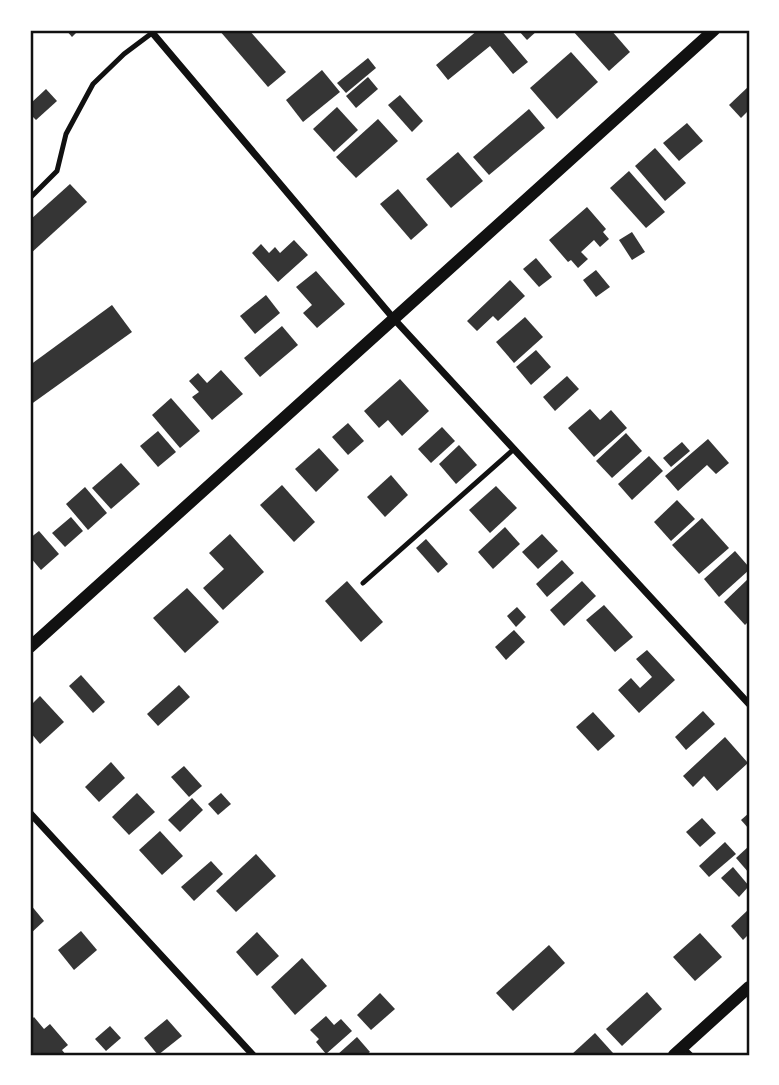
<svg xmlns="http://www.w3.org/2000/svg" width="779" height="1085" viewBox="0 0 779 1085" font-family="'Exo 2',sans-serif">
<style>
.building{fill:#353535}
.lines{fill:none;stroke-linecap:round;stroke-linejoin:round}
.service{stroke:#111;stroke-width:5}
.minor{stroke:#111;stroke-width:7}
.tertiary{stroke:#111;stroke-width:12}
.neatline{fill:none;stroke:#111;stroke-width:2.5}
</style>
<rect width="100%" height="100%" fill="#fff"/>
<g class="building">
<path d="M66 30H79L72 37Z"/>
<path d="M219 30H249L286 72 268 87Z"/>
<path d="M478 30H501L528 62 513 74 490 46 448 80 436 65Z"/>
<path d="M518 30H538L527 40Z"/>
<path d="M572 30H611L630 52 609 71Z"/>
<path d="M571 52 598 82 557 119 530 88Z"/>
<path d="M368 58 376 68 346 93 337 83Z"/>
<path d="M322 70 340 92 303 122 286 100Z"/>
<path d="M368 77 378 89 356 108 346 96Z"/>
<path d="M749 86V110L741 118 729 105Z"/>
<path d="M46 89 57 101 36 120 30 114V104Z"/>
<path d="M400 95 423 121 412 132 388 105Z"/>
<path d="M337 107 358 130 334 152 313 129Z"/>
<path d="M529 109 545 128 489 175 473 157Z"/>
<path d="M378 119 398 141 356 178 336 157Z"/>
<path d="M687 123 703 141 679 161 663 143Z"/>
<path d="M655 148 686 183 665 201 635 166Z"/>
<path d="M458 152 483 181 451 208 426 179Z"/>
<path d="M629 171 665 212 646 228 610 188Z"/>
<path d="M70 184 87 202 30 254V220Z"/>
<path d="M398 189 428 225 411 240 380 204Z"/>
<path d="M587 207 606 229 603 232 609 239 600 247 594 240 581 252 588 259 578 268 571 260 568 262 549 240Z"/>
<path d="M632 232 645 252 632 260 619 240Z"/>
<path d="M294 240 308 255 278 282 252 253 261 244 269 253 275 247 280 253Z"/>
<path d="M536 258 552 277 539 287 523 269Z"/>
<path d="M596 270 610 287 596 297 583 280Z"/>
<path d="M316 271 345 304 317 328 303 313 312 305 296 287Z"/>
<path d="M510 280 525 296 498 321 493 316 477 331 467 321Z"/>
<path d="M266 295 280 313 255 334 240 316Z"/>
<path d="M112 305 132 332 30 405V365Z"/>
<path d="M525 317 543 337 514 363 496 342Z"/>
<path d="M282 326 298 345 260 377 244 358Z"/>
<path d="M536 350 551 367 531 385 516 367Z"/>
<path d="M221 370 243 394 212 420 192 397 199 392 189 381 198 373 207 383Z"/>
<path d="M567 376 579 389 555 411 543 397Z"/>
<path d="M400 379 429 411 402 436 388 420 379 428 364 411Z"/>
<path d="M171 398 200 431 180 448 152 415Z"/>
<path d="M590 409 600 420 611 410 627 428 594 457 568 428Z"/>
<path d="M348 423 364 441 348 455 332 437Z"/>
<path d="M442 427 455 441 431 463 418 449Z"/>
<path d="M158 431 176 452 158 467 140 446Z"/>
<path d="M626 433 642 451 612 478 596 461Z"/>
<path d="M708 439 729 463 716 474 707 465 678 491 665 476Z"/>
<path d="M682 442 690 451 671 467 663 458Z"/>
<path d="M459 445 477 465 456 484 439 464Z"/>
<path d="M319 448 339 470 316 492 295 469Z"/>
<path d="M649 456 663 471 632 500 618 484Z"/>
<path d="M121 463 140 484 111 509 92 488Z"/>
<path d="M391 475 408 495 385 517 367 497Z"/>
<path d="M282 485 315 522 294 542 260 505Z"/>
<path d="M496 486 517 508 490 533 469 510Z"/>
<path d="M85 487 107 513 88 530 66 504Z"/>
<path d="M677 500 695 519 671 541 654 522Z"/>
<path d="M71 517 83 531 65 547 52 533Z"/>
<path d="M702 518 729 548 699 574 672 545Z"/>
<path d="M505 527 520 544 493 569 478 552Z"/>
<path d="M39 531 59 554 41 570 30 557V538Z"/>
<path d="M230 534 264 572 223 610 203 588 224 569 209 553Z"/>
<path d="M542 534 558 551 538 569 522 552Z"/>
<path d="M426 539 448 564 438 573 416 548Z"/>
<path d="M735 551 749 567V570L719 597 704 579Z"/>
<path d="M562 560 574 573 547 597 536 584Z"/>
<path d="M749 578V621L745 625 724 602Z"/>
<path d="M347 581 383 622 361 642 325 601Z"/>
<path d="M582 581 596 596 564 626 550 610Z"/>
<path d="M187 588 219 622 185 653 153 618Z"/>
<path d="M604 605 633 637 615 652 586 620Z"/>
<path d="M517 607 526 617 516 627 507 616Z"/>
<path d="M514 630 525 642 506 660 495 647Z"/>
<path d="M647 650 675 680 639 713 618 690 631 678 640 688 652 677 636 659Z"/>
<path d="M81 675 105 702 93 713 69 686Z"/>
<path d="M179 685 190 697 158 726 147 714Z"/>
<path d="M40 696 64 722 40 744 30 732V706Z"/>
<path d="M703 711 715 724 686 750 675 737Z"/>
<path d="M593 712 615 736 598 751 576 727Z"/>
<path d="M725 737 748 763 717 791 704 776 693 787 683 776Z"/>
<path d="M111 762 125 778 99 802 85 787Z"/>
<path d="M184 766 202 786 189 797 171 777Z"/>
<path d="M137 793 155 812 129 835 112 817Z"/>
<path d="M221 793 231 804 218 815 208 804Z"/>
<path d="M192 798 203 810 180 832 168 820Z"/>
<path d="M749 813V829L741 820Z"/>
<path d="M702 818 716 833 700 847 686 832Z"/>
<path d="M160 831 183 856 162 875 139 850Z"/>
<path d="M725 842 736 854 709 877 699 866Z"/>
<path d="M749 846V873L736 858Z"/>
<path d="M256 854 276 876 236 912 216 891Z"/>
<path d="M211 861 223 874 194 901 181 887Z"/>
<path d="M733 867 749 886 739 897 721 878Z"/>
<path d="M30 904 44 921 30 934Z"/>
<path d="M749 909V934L743 940 731 926Z"/>
<path d="M81 931 97 950 74 970 58 950Z"/>
<path d="M257 932 279 956 257 976 236 952Z"/>
<path d="M700 933 722 957 695 981 673 957Z"/>
<path d="M549 945 565 963 513 1011 496 993Z"/>
<path d="M302 958 327 986 295 1015 271 987Z"/>
<path d="M647 992 662 1009 622 1046 606 1029Z"/>
<path d="M380 993 395 1009 371 1030 357 1015Z"/>
<path d="M326 1016 334 1025 341 1019 352 1031 326 1054 316 1042 319 1039 310 1030Z"/>
<path d="M34 1017 44 1029 50 1024 68 1045 62 1050 66 1055H30V1021Z"/>
<path d="M167 1019 182 1036 158 1055 144 1038Z"/>
<path d="M110 1026 121 1038 106 1051 95 1039Z"/>
<path d="M595 1033 613 1053 611 1055H571Z"/>
<path d="M357 1037 370 1052 366 1055H337Z"/>
</g>
<g class="lines">
<g class="service">
<path d="M30 198 57 171 66 134 93 84 124 54 152 33"/>
<path d="M363 583 514 449"/>
<path d="M683 1047 691 1055"/>
</g>
<g class="minor">
<path d="M150 30 394 319 749 704"/>
<path d="M30 813 253 1055"/>
</g>
<g class="tertiary">
<path d="M30 647 714 30"/>
<path d="M674 1055 749 987"/>
</g>
</g>
<rect width="779" height="1085" fill="none" stroke="#ffffff" stroke-width="63"/>
<rect x="32" y="32" width="716" height="1022" class="neatline"/>
</svg>
